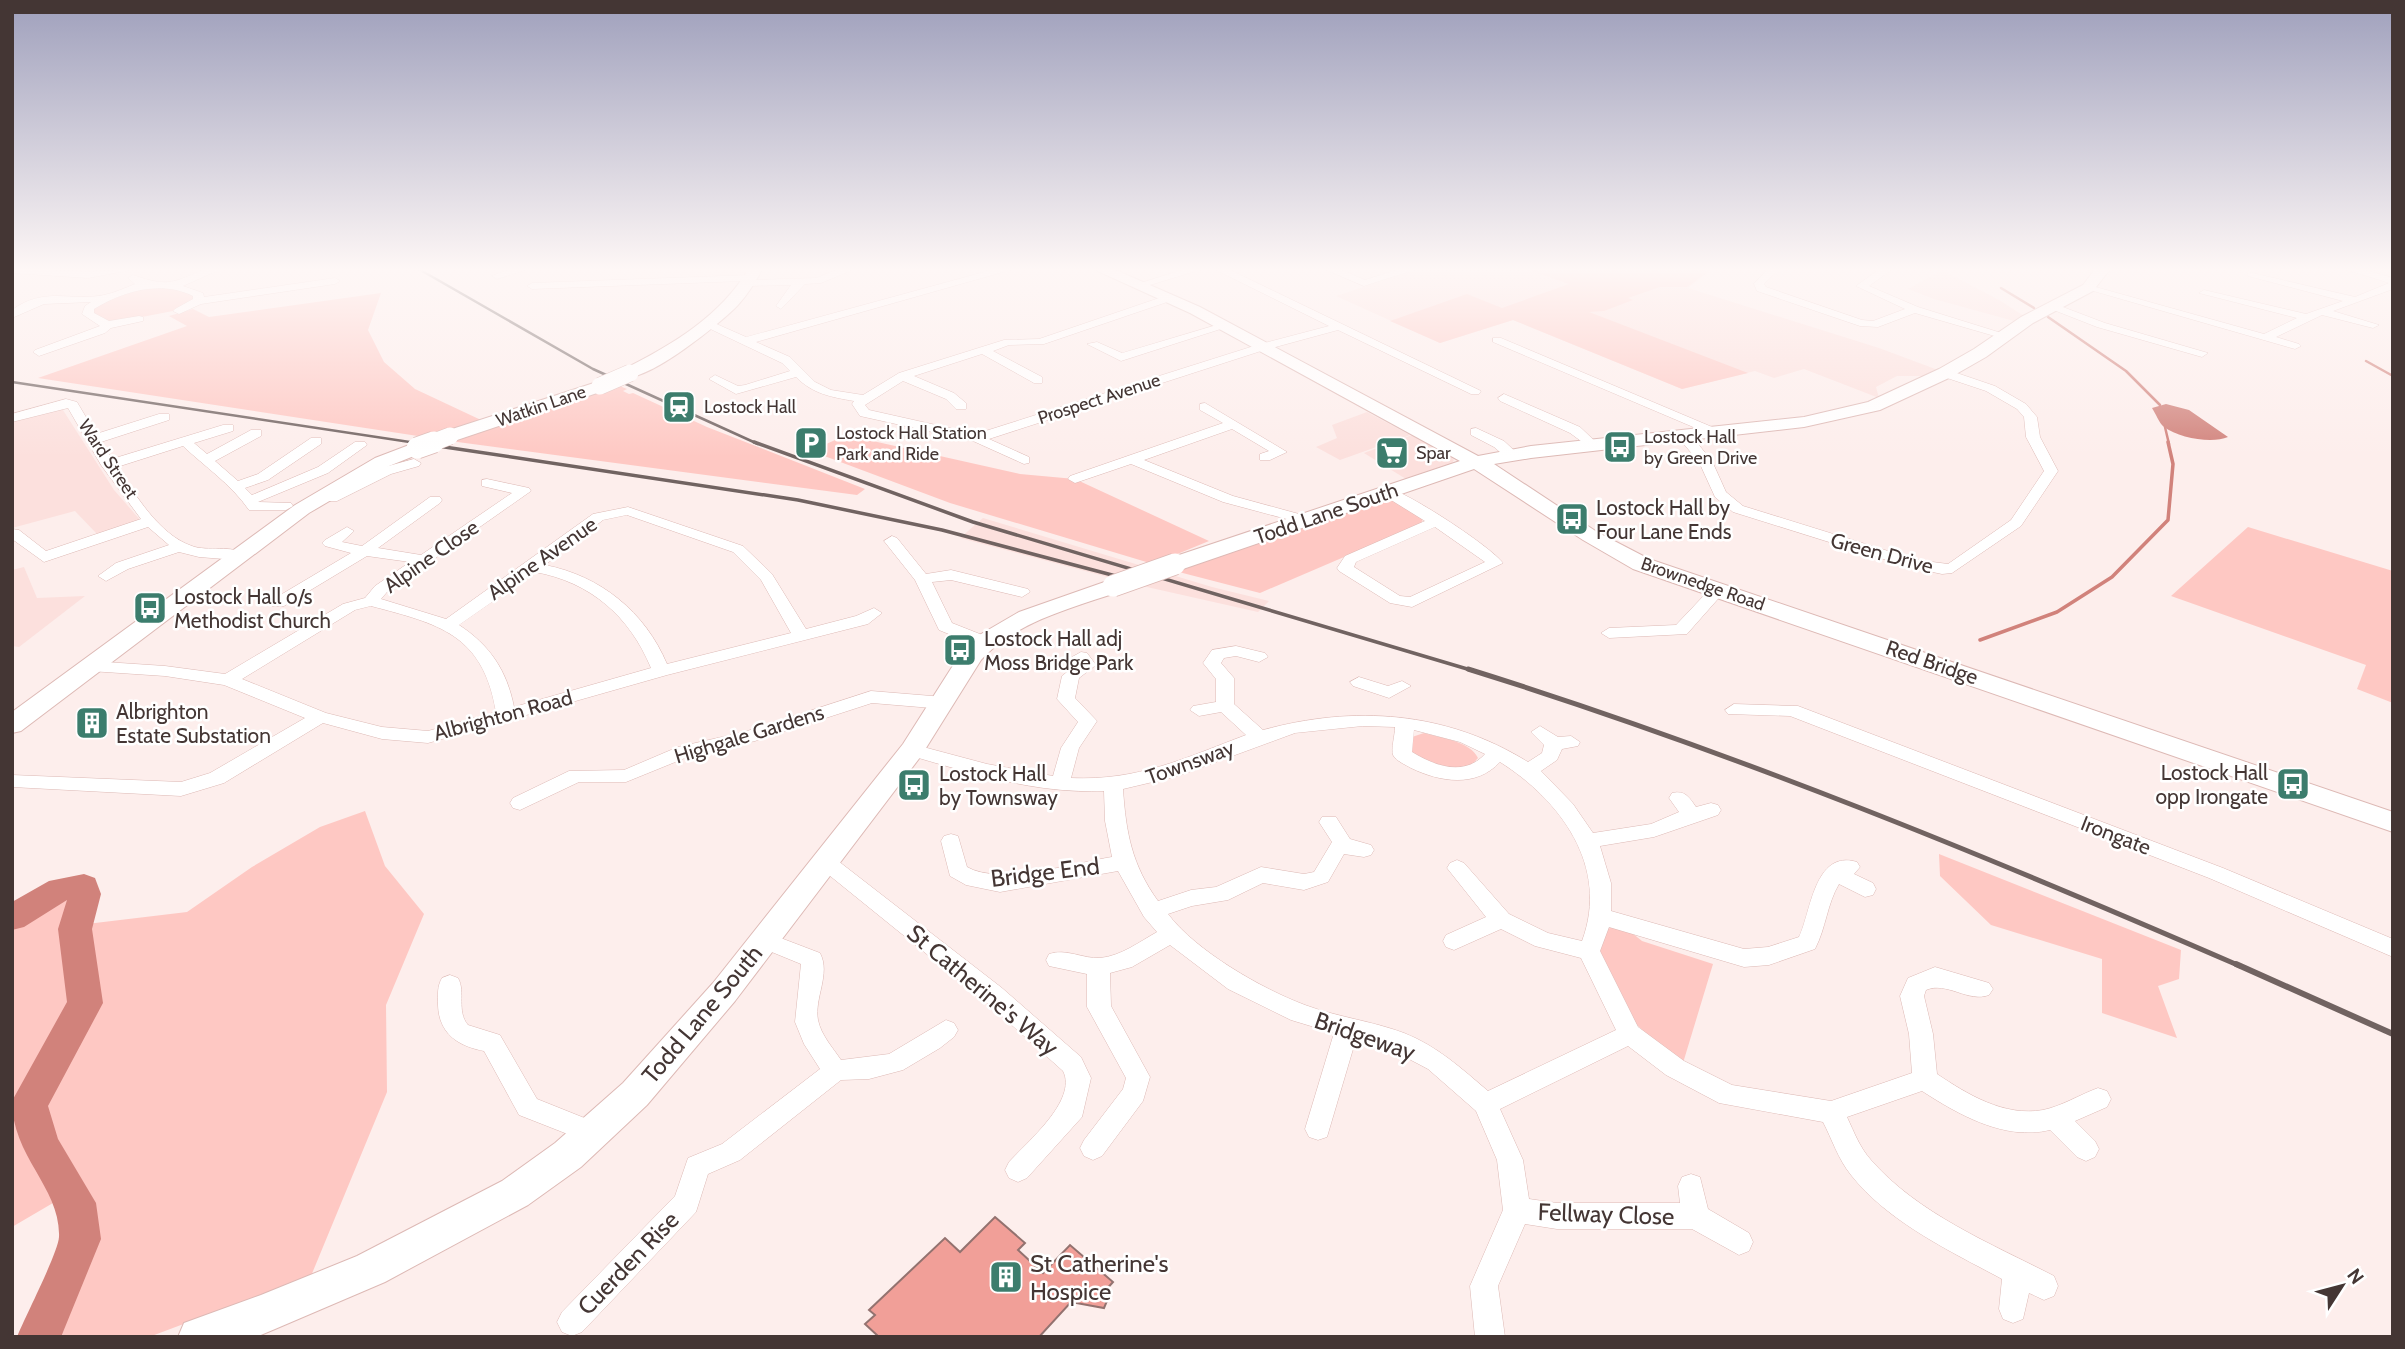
<svg xmlns="http://www.w3.org/2000/svg" width="2405" height="1349" viewBox="0 0 2405 1349" font-family="Cabin,sans-serif">
<style>
.built{fill:#fce0dd}
.green{fill:#fec8c3}
.water{fill:#d1827b}
.lines{fill:none;stroke-linecap:round;stroke-linejoin:round}
.stream-far1{stroke:#d1827b;stroke-width:2.5}
.stream{stroke:#d1827b;stroke-width:3.5}
.river{fill:#d1827b;fill-rule:evenodd}
.building{fill:#f19f98;stroke:#93726f;stroke-width:2}
.street-casing{stroke:#ddb9b5;stroke-width:1}
.secondary-casing{stroke:#ddb9b5;stroke-width:2}
.street{fill:#fff;fill-rule:evenodd}
.secondary{fill:#fff;fill-rule:evenodd}
.rail-far3{stroke:#716361;stroke-width:2.5}
.rail-far2{stroke:#716361;stroke-width:3.5}
.rail-far1{stroke:#716361;stroke-width:5}
.rail{stroke:#716361;stroke-width:6}
.secondary-bridge-far1-casing{stroke:#ddb9b5;stroke-width:18;stroke-linecap:butt}
.secondary-bridge-casing{stroke:#ddb9b5;stroke-width:23;stroke-linecap:butt}
.secondary-bridge-far1{stroke:#fff;stroke-width:17}
.secondary-bridge{stroke:#fff;stroke-width:21}
.labels{text-anchor:middle;dominant-baseline:central;stroke-width:5;stroke-linejoin:round;paint-order:stroke}
.far-street-label{font-size:18px;fill:#443634;stroke:#fff}
.far-poi-label{font-size:18px;fill:#443634;stroke:#fff;text-anchor:start}
.poi-label{font-size:21px;fill:#443634;stroke:#fff;text-anchor:start}
.street-label{font-size:21px;fill:#443634;stroke:#fff}
.near-street-label{font-size:24px;fill:#443634;stroke:#fff}
.near-poi-label{font-size:24px;fill:#443634;stroke:#fff;text-anchor:start}
</style>
<rect width="100%" height="100%" fill="#fdeeec"/>
<g class="built">
<path d="M1422 268H1714L1688 288 1879 348 1938 370 1925 376H1897L1876 387 1879 398 1804 369 1774 378 1755 371 1682 389 1513 320 1440 343 1336 296Z"/>
<path d="M1942 270 1999 300 2024 316 2014 321 1934 299 1908 289Z"/>
<path d="M61 407 114 490 141 521 98 535 75 511 12 528V420Z"/>
<path d="M1367 412 1410 435 1340 460 1316 447 1337 438 1332 425Z"/>
<path d="M1412 435 1450 456 1454 460 1452 463 1406 479 1364 453Z"/>
<path d="M983 518 1212 587 1269 601 1258 612 1138 585 960 538Z"/>
<path d="M24 567 37 598 85 596 19 647 12 646V570Z"/>
</g>
<g class="green">
<path d="M1523 268H1714L1687 287H1660L1628 298 1633 300 1604 311 1589 312 1748 373 1682 389 1513 320 1440 343 1390 321 1467 294 1502 308 1569 284Z"/>
<path d="M142 287 179 289 195 296V299L178 310 116 322 111 323 92 313V308Z"/>
<path d="M381 293 368 330 384 362 415 389 481 420 431 438 38 378 187 326 169 316 193 309 209 317Z"/>
<path d="M615 384 627 389 623 391 629 394 633 393 707 427 865 489 857 495 450 441Z"/>
<path d="M846 435 1020 474 1075 479 1209 541 1153 564 950 503 811 451Z"/>
<path d="M1381 499 1395 501 1423 519 1421 524 1260 593 1175 571Z"/>
<path d="M2248 527 2393 571V703L2357 689 2366 665 2171 596Z"/>
<path d="M1424 733C1441 738 1470 741 1478 758L1468 769C1446 769 1431 765 1411 754L1412 737Z"/>
<path d="M365 811 385 866 424 914 386 1005 387 1092 311 1276 149 1337H54L68 1288 87 1246 94 1214 82 1186 12 1227V924L65 893H77L70 926 187 912 252 867 320 827Z"/>
<path d="M1939 854 2181 950 2179 979 2158 986 2177 1038 2102 1013V959L1991 925 1940 876Z"/>
<path d="M1612 927 1632 933 1642 941 1713 964 1683 1063 1659 1046 1632 1020 1601 959 1600 949 1604 931Z"/>
</g>
<path class="water" d="M2166 404 2189 410 2228 437C2212 444 2179 438 2164 427 2159 423 2156 414 2152 408Z"/>
<g class="lines">
<g class="stream-far1">
<path d="M2001 288 2034 308"/>
<path d="M2048 317 2126 371 2160 405"/>
<path d="M2366 361 2393 376"/>
<path d="M2165 427 2169 444"/>
</g>
<path class="stream" d="M1980 640 2057 612 2112 577 2168 520 2173 464 2168 442"/>
<path class="river" d="M84 874 95 878 101 894 92 929 103 1003 48 1106 58 1139 96 1203 101 1239 61 1337H17C25 1317 58 1253 59 1237 61 1188 12 1157 12 1101L67 1002 58 929 67 900 24 927 12 930V902L49 881Z"/>
</g>
<path class="building" d="M995 1217 1025 1243 1018 1250 1043 1273 1070 1245 1113 1282 1105 1291 1107 1301 1104 1308 1071 1302 1039 1337H879L865 1324 875 1315 869 1310 945 1238 960 1252Z"/>
<g class="lines">
<defs>
<g id="street">
<path d="M12 268 88 272 136 269 88 278 12 273Z"/>
<path d="M208 268H223L183 286 203 293 204 297 335 278 340 281 335 284 201 304 179 314 173 311 175 309 193 299V296C161 280 123 291 94 309V313L109 321 139 316 143 317V321L111 328 105 333 39 356 33 352 35 350 100 326 82 314 85 306 91 302 44 304 12 318V310C45 286 72 302 104 295 114 293 125 288 135 284L128 278 133 275C170 288 173 282 208 268Z"/>
<path d="M513 268H532L497 279 492 276Z"/>
<path d="M841 268H857L821 283 805 284 781 309 776 306 791 285 747 286 743 285V281L532 289 527 286 532 283 750 275 754 276V280L816 278Z"/>
<path d="M999 268H1017L756 342 790 357 815 382 831 390 863 395 899 373 1004 340 1039 339 1165 296H1173V300L1044 344 1009 345 993 351 1042 377V383H1034L982 354 914 376 954 393 966 403V409H956L946 399 903 381 865 405 869 410 976 434 1257 345 1329 326 1212 268H1226L1481 391 1479 394H1471L1338 330 1261 351 989 439 1029 457V463L1024 464 973 441 860 416 852 404 854 401C831 397 813 394 796 377L736 394 709 379 715 375 738 386 745 385 790 371 782 363 704 326V322H712L746 337Z"/>
<path d="M1188 268H1206L1140 288 1135 285Z"/>
<path d="M1322 268H1337L1365 280 1402 268H1420L1364 286Z"/>
<path d="M1769 268H1780L1764 284 1766 287 1862 320 1873 321 1905 309 1856 286 1881 268H1894L1869 286 1918 307 2011 336 2005 339 1915 313 1878 327 1860 326 1757 291 1754 284Z"/>
<path d="M2341 268H2359L2393 278V289L2333 311 2379 325 2373 328 2322 315 2276 337 2299 344 2301 346 2295 349 2083 288 2092 286 2264 334 2297 318 2199 293 2204 290 2306 314 2343 301 2248 276V272L2355 297 2389 283Z"/>
<path d="M2055 304 2105 323 2208 353 2202 357 2097 327 2051 309V305Z"/>
<path d="M1220 324 1230 326 1121 361 1087 344 1097 342 1122 353Z"/>
<path d="M1493 338H1501L1724 432 1717 436 1712 435 1493 342Z"/>
<path d="M1945 369 1995 386 2026 404 2037 417 2040 437 2058 471 2021 526 1952 573 1942 574 1909 567 1733 512 1715 497 1699 462 1677 436 1684 432 1689 433 1712 461 1726 492 1743 506 1917 560 1948 564 2011 520 2044 471 2026 437 2024 417 2017 409 1986 391 1941 376V370Z"/>
<path d="M1504 394 1580 427 1600 446 1593 450 1570 433 1500 401 1498 398Z"/>
<path d="M66 399 77 402 96 434 159 414H169V420L101 442 112 459 223 425H233V431L194 443 207 454 251 430H261V436L215 461 238 481 258 474 311 438H321V444L268 480 245 488 252 495 318 467 355 442H365L367 445 328 473 258 502 291 503 293 506 286 510H249C231 484 204 466 183 446L117 467C135 494 159 535 192 546 207 552 233 544 245 555L237 560 199 557 179 552 128 569 106 581 98 576 116 563 169 545 148 527 44 562 12 539V529L19 530 46 551 141 519 101 465 68 408 12 422V414Z"/>
<path d="M1205 403 1287 452 1270 460H1260V454L1269 451 1232 429 1144 460 1233 496 1310 517 1312 520 1310 523 1305 524 1223 502 1131 464 1075 483 1068 479 1070 476 1223 423 1200 410V404Z"/>
<path d="M1476 428 1504 441 1519 455 1517 458H1507L1494 447 1471 435V429Z"/>
<path d="M414 459 421 463 419 466 391 474 337 501H327L325 498 381 468Z"/>
<path d="M487 479 529 488 531 491 387 592 381 599 446 619 593 514 628 507 743 546 772 574 806 629 856 616 874 608 882 613 868 624 667 675 428 743 382 739 323 723 224 783 181 796 12 787V775L181 782 210 773 305 718 224 685 165 676 90 671 81 666 90 661 165 666 225 674 343 604 365 598 375 586 410 562 367 556 284 606H272L270 603 272 600 351 553 325 546 322 543 325 540 347 527 354 531 342 542 362 546 430 497H440L442 500 440 503 378 548 421 555 512 493 482 486V480ZM627 515 733 552 761 580 791 633 667 664C645 612 601 576 545 565L603 520ZM535 572C591 582 630 617 651 668L514 707C507 671 490 645 459 625ZM371 606C439 624 483 634 496 712L428 731 382 727 326 713 242 679 355 610Z"/>
<path d="M1388 488C1409 493 1490 546 1503 563L1412 607 1390 603 1339 571 1337 568 1345 556 1425 521 1383 495V489ZM1435 527 1485 562 1410 597 1400 596 1354 567 1356 562Z"/>
<path d="M892 536 897 538 926 574 951 570 1028 589 1030 592 1022 597 951 580 932 582 952 623 990 638 992 642 984 647 978 646 939 630 915 580 884 541Z"/>
<path d="M1717 586 1725 591 1687 634 1609 638 1601 633 1609 628 1676 625 1711 588Z"/>
<path d="M1236 646 1265 653 1268 657 1259 662 1236 656 1224 658 1221 663 1234 678V704L1263 730C1354 705 1446 711 1528 762L1542 753 1544 745 1531 732 1540 726 1558 737 1571 736 1580 742 1578 746 1562 749 1557 760 1541 771 1573 804 1593 833 1651 824 1679 812 1669 798 1672 793C1685 790 1689 797 1696 807L1711 803 1718 805 1721 810 1718 815 1654 837 1600 846 1611 883V911L1744 949 1768 947 1799 937C1811 913 1814 849 1857 862L1860 867 1854 874 1873 883 1876 889 1873 895 1865 897 1839 884C1827 904 1826 928 1815 949L1769 965 1744 967 1609 927 1600 951 1638 1027 1684 1061 1732 1085 1831 1101 1912 1073 1909 1034 1900 996 1908 978 1935 967 1989 983 1993 989 1989 995C1968 1003 1947 981 1926 990L1924 996 1933 1034 1937 1074C1967 1094 2004 1117 2043 1110 2062 1106 2079 1095 2098 1088L2107 1091 2111 1099 2107 1107 2075 1121 2095 1141 2099 1149 2095 1157 2086 1161 2077 1157 2050 1130C2005 1141 1959 1115 1922 1091L1847 1117C1854 1132 1860 1148 1871 1160 1918 1214 1992 1244 2054 1276L2058 1286 2054 1296 2044 1300 2029 1293 2023 1319 2013 1323 2003 1319 1999 1309 2002 1279C1950 1251 1888 1222 1851 1175 1838 1159 1832 1139 1823 1122L1719 1103 1666 1075 1628 1046 1500 1109 1523 1160 1529 1199 1557 1203H1680L1678 1186 1682 1177 1691 1174 1700 1177 1708 1209 1749 1233 1753 1242 1749 1251 1739 1255 1692 1229H1557L1525 1224 1498 1286 1505 1337H1475L1470 1286 1503 1210 1497 1160 1476 1111 1428 1069 1390 1049 1356 1039 1327 1137 1318 1140 1309 1137 1305 1129 1334 1033 1291 1020 1228 989 1170 945 1132 967 1110 973 1111 1006 1150 1077 1143 1101 1102 1156 1093 1160 1084 1156 1080 1148 1084 1140 1123 1089 1126 1078 1087 1007V974L1049 966 1046 960 1049 954C1066 948 1083 959 1100 958 1121 956 1139 942 1157 932L1144 917 1118 871 1000 892 966 885 950 876 941 841 944 836 951 834 958 836 967 867C1000 886 1074 863 1112 857L1105 821 1104 791C1036 794 970 773 905 754L903 750 905 746 912 744 987 764 1053 776 1061 748 1078 722 1057 699 1062 676 1077 664 1072 657 1081 652 1087 653 1096 665 1079 678 1075 698 1097 721 1079 748 1071 778C1138 781 1185 758 1246 735L1221 712 1199 716 1190 710 1193 706 1216 702V679L1203 663 1212 650ZM1363 726 1395 727C1395 735 1391 749 1393 755 1396 761 1406 765 1411 768 1440 782 1476 788 1500 762 1560 800 1610 866 1582 941L1548 933 1509 914 1464 863 1457 860 1450 863 1447 868 1486 917 1446 935 1443 941 1446 947 1454 950 1501 929 1535 946 1581 958 1616 1030 1488 1091C1461 1068 1437 1046 1404 1033 1372 1021 1337 1017 1305 1005 1262 989 1196 951 1168 914L1192 906 1228 900 1263 883 1304 890 1328 882 1344 854 1364 857 1371 855 1374 850 1371 845 1350 839 1336 817H1322L1319 822 1332 842 1314 872 1304 874 1261 867 1216 887 1191 890 1158 901C1132 865 1126 833 1123 789L1178 776 1295 733ZM1414 730 1460 742 1485 754C1464 777 1435 766 1412 752Z"/>
<path d="M1359 677 1388 686 1402 681 1411 686 1389 698 1353 686 1350 682Z"/>
<path d="M871 691 944 697 953 703 944 709 872 703 755 741 690 756 626 782H579L520 810 513 808 510 803 513 798 569 771 624 770 678 747 744 732Z"/>
<path d="M1734 704 1798 706 2223 868 2393 939V957L2209 878 1790 716 1728 714 1725 710Z"/>
<path d="M826 855 833 857 1002 988 1081 1057 1091 1078 1082 1117 1027 1178 1018 1182 1009 1178 1005 1170 1009 1162C1027 1142 1078 1100 1063 1071L986 1002 819 867 816 862 819 857Z"/>
<path d="M765 932 820 953C831 974 814 998 818 1020 821 1035 833 1048 841 1060L889 1054 946 1020 954 1023 958 1030 954 1037 940 1048 903 1070 869 1079 841 1080 740 1160 708 1174 696 1212 582 1332 572 1336 562 1332 557 1322 562 1312 675 1196 688 1158 722 1144 820 1069 804 1044 795 1022 801 964 757 946 754 940 757 934Z"/>
<path d="M450 975 458 978C466 992 456 1011 468 1025L500 1035 537 1099 602 1125 606 1133 602 1141 593 1144 519 1115 484 1051C458 1046 439 1034 438 1005 438 995 437 986 442 978Z"/>
</g>
<g id="secondary">
<path d="M749 268H763C756 281 748 294 738 305 721 323 648 382 624 377L622 373 624 369C672 345 721 316 749 268Z"/>
<path d="M1091 268H1111L1200 307 1478 456 1531 446 1804 417 1868 402 1939 369 1974 349 2021 317 2083 285 2096 268H2111L2093 291 2033 323 1986 357 1951 377 1880 410 1804 427 1531 458 1494 464 1597 532 1649 559 2393 812V832L1633 569 1583 540 1474 469 1183 569H1167L1164 564 1167 559 1460 461 1190 313Z"/>
<path d="M600 381 606 382 609 386 606 390 457 440 450 442 441 436 443 432Z"/>
<path d="M417 442 424 444 426 448 424 452 389 466 309 513 21 731 12 733V712L295 505 375 458Z"/>
<path d="M1113 579 1121 581 1124 586 1121 591C1073 608 1016 621 981 660L921 756 735 1001 647 1105 581 1167 528 1205 385 1282 275 1329 256 1337H178L184 1323 261 1295 357 1256 502 1181 555 1143 623 1083 713 983 903 744 959 656 976 637 1019 612Z"/>
</g>
</defs>
<use href="#street" class="street-casing"/>
<use href="#secondary" class="secondary-casing"/>
<use href="#street" class="street"/>
<use href="#secondary" class="secondary"/>
<g class="rail-far3">
<path d="M417 268 593 369 758 444"/>
<path d="M12 382 423 444"/>
</g>
<g class="rail-far2">
<path d="M411 442 798 500 942 530 1131 580"/>
<path d="M754 442 973 522 1474 671"/>
</g>
<path class="rail-far1" d="M1468 669C1731 751 1987 856 2240 966"/>
<path class="rail" d="M2236 964 2393 1034"/>
<defs>
<g id="secondary-bridge-far1">
<path d="M600 386 630 373"/>
<path d="M429 444 450 436"/>
</g>
<g id="secondary-bridge">
<path d="M417 448 434 442"/>
<path d="M1113 586 1175 564"/>
</g>
</defs>
<use href="#secondary-bridge-far1" class="secondary-bridge-far1-casing"/>
<use href="#secondary-bridge" class="secondary-bridge-casing"/>
<use href="#secondary-bridge-far1" class="secondary-bridge-far1"/>
<use href="#secondary-bridge" class="secondary-bridge"/>
</g>
<linearGradient id="sky" x2="0" y2="1"><stop stop-color="#9fa0bc"/><stop offset="0.59" stop-color="#fef7f6"/><stop offset="1" stop-color="#fef7f6" stop-opacity="0"/></linearGradient>
<rect width="2405" height="457" fill="url(#sky)"/>
<defs>
<symbol id="station-square" viewBox="-11 -11 22 22"><rect x="-9" y="-9" width="18" height="18" rx="4" fill="#3c7d6d" stroke="#fff"/><path d="M-3-6H3Q5-6 5-4V2Q5 4 3 4L4.5 6H3L1.5 4h-3L-3 6H-4.5L-3 4Q-5 4-5 2V-4Q-5-6-3-6ZM-3.5-4v3h7v-3ZM-3.5 1v1.5H-2V1ZM2 1v1.5H3.5V1Z" fill="#fff"/></symbol>
<symbol id="parking-square" viewBox="-11 -11 22 22"><rect x="-9" y="-9" width="18" height="18" rx="4" fill="#3c7d6d" stroke="#fff"/><path d="M-3.5-5.5H1a3.5 3.5 0 0 1 0 7H-1V5.5H-3.5ZM-1-3.4V-.6H.8a1.4 1.4 0 0 0 0-2.8Z" fill="#fff"/></symbol>
<symbol id="bus-square" viewBox="-11 -11 22 22"><rect x="-9" y="-9" width="18" height="18" rx="4" fill="#3c7d6d" stroke="#fff"/><path d="M-5-6H5V4H4V6H2V4H-2V6H-4V4H-5ZM-3.5-4V0h7V-4ZM-3.5 1.2v1.5H-2V1.2ZM2 1.2v1.5H3.5V1.2Z" fill="#fff"/></symbol>
<symbol id="supermarket-square" viewBox="-11 -11 22 22"><rect x="-9" y="-9" width="18" height="18" rx="4" fill="#3c7d6d" stroke="#fff"/><path d="M-6-5.5h2.5l.6 2H6L4.5 2H-2.5L-4.4-4H-6ZM-1.5 3.2a1.3 1.3 0 1 0 .1 0ZM3 3.2a1.3 1.3 0 1 0 .1 0Z" fill="#fff"/></symbol>
<symbol id="building-square" viewBox="-11 -11 22 22"><rect x="-9" y="-9" width="18" height="18" rx="4" fill="#3c7d6d" stroke="#fff"/><path d="M-4-6H4V6H1V3H-1V6H-4ZM-2.5-4.3h1.7v1.8h-1.7ZM.8-4.3h1.7v1.8H.8ZM-2.5-1h1.7V.8h-1.7ZM.8-1h1.7V.8H.8Z" fill="#fff"/></symbol>
</defs>
<g fill-rule="evenodd">
<use href="#station-square" x="660" y="388" width="38" height="38"/>
<use href="#parking-square" x="792" y="424" width="38" height="38"/>
<use href="#bus-square" x="1601" y="428" width="38" height="38"/>
<use href="#supermarket-square" x="1373" y="434" width="38" height="38"/>
<use href="#bus-square" x="1553" y="500" width="38" height="38"/>
<use href="#bus-square" x="131" y="589" width="38" height="38"/>
<use href="#bus-square" x="941" y="631" width="38" height="38"/>
<use href="#building-square" x="73" y="704" width="38" height="38"/>
<use href="#bus-square" x="2274" y="765" width="38" height="38"/>
<use href="#bus-square" x="895" y="766" width="38" height="38"/>
<use href="#building-square" x="987" y="1258" width="38" height="38"/>
</g>
<g class="labels">
<g class="far-street-label">
<text transform="translate(1099 399) rotate(-18)">Prospect Avenue</text>
<text transform="translate(541 406) rotate(-19)">Watkin Lane</text>
<text transform="translate(108 459) rotate(56)">Ward Street</text>
<text transform="translate(1703 584) rotate(19)">Brownedge Road</text>
</g>
<g class="far-poi-label">
<text x="704" y="407">Lostock Hall</text>
<text x="836" y="433">Lostock Hall Station<tspan x="836" dy="21">Park and Ride</tspan></text>
<text x="1644" y="437">Lostock Hall<tspan x="1644" dy="21">by Green Drive</tspan></text>
<text x="1416" y="453">Spar</text>
</g>
<g class="poi-label">
<text x="1596" y="507">Lostock Hall by<tspan x="1596" dy="24">Four Lane Ends</tspan></text>
<text x="174" y="596">Lostock Hall o/s<tspan x="174" dy="24">Methodist Church</tspan></text>
<text x="984" y="638">Lostock Hall adj<tspan x="984" dy="24">Moss Bridge Park</tspan></text>
<text x="116" y="711">Albrighton<tspan x="116" dy="24">Estate Substation</tspan></text>
<text x="2268" y="772" text-anchor="end">Lostock Hall<tspan x="2268" dy="24">opp Irongate</tspan></text>
<text x="939" y="773">Lostock Hall<tspan x="939" dy="24">by Townsway</tspan></text>
</g>
<g class="street-label">
<text transform="translate(1326 513) rotate(-19)">Todd Lane South</text>
<text transform="translate(1882 553) rotate(15)">Green Drive</text>
<text transform="translate(431 556) rotate(-35)">Alpine Close</text>
<text transform="translate(542 558) rotate(-35)">Alpine Avenue</text>
<text transform="translate(1932 662) rotate(19)">Red Bridge</text>
<text transform="translate(503 715) rotate(-15)">Albrighton Road</text>
<text transform="translate(749 734) rotate(-17)">Highgale Gardens</text>
<text transform="translate(1190 762) rotate(-20)">Townsway</text>
<text transform="translate(2116 835) rotate(21)">Irongate</text>
</g>
<g class="near-street-label">
<text transform="translate(1045 872) rotate(-7)">Bridge End</text>
<text transform="translate(983 990) rotate(40)">St Catherine's Way</text>
<text transform="translate(702 1014) rotate(-50)">Todd Lane South</text>
<text transform="translate(1365 1036) rotate(19)">Bridgeway</text>
<text transform="translate(1606 1214) rotate(2)">Fellway Close</text>
<text transform="translate(628 1263) rotate(-46)">Cuerden Rise</text>
</g>
<g class="near-poi-label">
<text x="1030" y="1263">St Catherine's<tspan x="1030" dy="28">Hospice</tspan></text>
</g>
</g>
<rect width="2405" height="1349" fill="none" stroke="#443634" stroke-width="28"/>
<g transform="translate(2342 1286) rotate(54)" stroke="#ffffff" stroke-width="5" paint-order="stroke">
<path d="M0-5L12 26L0 18L-12 26Z" fill="#443634"/>
<text y="-10" font-size="19" font-weight="bold" text-anchor="middle" fill="#443634">N</text>
</g>
</svg>
